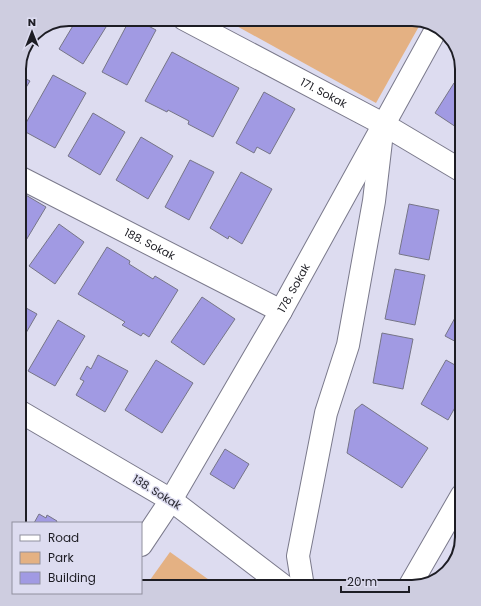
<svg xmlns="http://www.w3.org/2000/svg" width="481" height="606" viewBox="0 0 481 606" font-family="Poppins,sans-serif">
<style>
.green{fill:#e4b183}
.building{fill:#a19ae3;stroke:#767587}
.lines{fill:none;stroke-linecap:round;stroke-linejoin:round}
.minor-casing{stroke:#7a798b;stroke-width:24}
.tertiary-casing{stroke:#7a798b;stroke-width:24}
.minor{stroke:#fff;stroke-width:22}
.tertiary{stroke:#fff;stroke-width:22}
.labels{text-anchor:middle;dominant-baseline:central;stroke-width:3;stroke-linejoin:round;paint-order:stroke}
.street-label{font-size:11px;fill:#1d1d24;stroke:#dddcf0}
.rim{fill:none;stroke:#1d1d24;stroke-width:2}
</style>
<rect width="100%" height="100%" fill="#dddcf0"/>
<g class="green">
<path d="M224 19H415L422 21 376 103Z"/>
<path d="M170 552 219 587H145Z"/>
</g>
<g class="building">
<path d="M77 19H111L83 64 59 49Z"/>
<path d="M130 19H135L156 30 127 85 102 72Z"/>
<path d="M172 52 239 88 213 137 188 124 189 121 168 110 167 112 145 101Z"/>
<path d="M19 75 30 81 19 99Z"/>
<path d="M53 75 86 93 55 148 22 130Z"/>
<path d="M454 83 462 88V131L435 113Z"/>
<path d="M264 92 295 109 270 154 257 147 254 153 236 143Z"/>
<path d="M93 113 125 132 100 175 68 156Z"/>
<path d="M141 137 173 156 148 199 116 180Z"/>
<path d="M190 160 214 172 189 220 165 207Z"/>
<path d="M241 172 272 189 242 244 229 236 228 239 210 228Z"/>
<path d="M19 191 46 207 19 252Z"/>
<path d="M409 204 439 210 429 260 399 254Z"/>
<path d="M59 224 84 242 55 284 29 266Z"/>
<path d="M107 247 130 261 129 264 153 279 155 276 178 290 149 337 143 333 141 336 122 325 125 322 78 294Z"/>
<path d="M395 269 425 275 415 325 385 319Z"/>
<path d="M202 297 235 319 204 365 171 342Z"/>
<path d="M19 304 37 314 19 345Z"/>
<path d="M462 305V345L445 336Z"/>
<path d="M58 320 85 336 55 386 28 371Z"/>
<path d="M382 333 413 339 403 389 373 383Z"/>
<path d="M98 355 128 371 105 412 76 395 84 381 80 379 87 366 91 369Z"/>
<path d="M156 360 193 383 162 433 125 410Z"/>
<path d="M446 360 462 369V395L448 420 421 404Z"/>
<path d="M362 404 428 448 402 488 347 453 355 410Z"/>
<path d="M225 449 249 464 234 489 210 474Z"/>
<path d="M39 514 46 518 47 515 57 521 56 523H34Z"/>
</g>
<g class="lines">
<defs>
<g id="minor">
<path id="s1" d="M19 177 281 311"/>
<path d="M171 500 285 587"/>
<path d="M303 587 298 556 326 413 348 345 374 201 383 124 462 171"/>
<path d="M409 587 462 495"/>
</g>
<g id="tertiary">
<path id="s2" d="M184 19 383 124"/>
<path d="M19 411 171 500"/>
<path id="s3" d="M141 545 171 500 281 311 438 26"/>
</g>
</defs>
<use href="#minor" class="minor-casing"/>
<use href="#tertiary" class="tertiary-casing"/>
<use href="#minor" class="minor"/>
<use href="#tertiary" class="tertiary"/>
</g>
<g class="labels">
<g class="street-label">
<text stroke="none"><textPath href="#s2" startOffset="158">171. Sokak</textPath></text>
<text stroke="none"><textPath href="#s1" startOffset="147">188. Sokak</textPath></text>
<text stroke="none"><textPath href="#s3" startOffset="299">178. Sokak</textPath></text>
<text transform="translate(157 492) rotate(32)">138. Sokak</text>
</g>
</g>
<path d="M0 0H481V606H0ZM69 26H412A43 43 0 0 1 455 69V537A43 43 0 0 1 412 580H69A43 43 0 0 1 26 537V69A43 43 0 0 1 69 26Z" fill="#cecde0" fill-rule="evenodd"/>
<path class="rim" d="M69 26H412A43 43 0 0 1 455 69V537A43 43 0 0 1 412 580H69A43 43 0 0 1 26 537V69A43 43 0 0 1 69 26Z"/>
<rect x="12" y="522" width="130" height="72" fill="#dddcf0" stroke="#90909e"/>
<rect x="20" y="535" width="20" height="6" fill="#ffffff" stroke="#90909e"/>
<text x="48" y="542" font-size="12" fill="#1d1d24">Road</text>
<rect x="20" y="552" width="20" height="12" fill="#e4b183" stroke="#90909e"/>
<text x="48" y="562" font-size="12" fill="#1d1d24">Park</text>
<rect x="20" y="572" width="20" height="12" fill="#a19ae3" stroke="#90909e"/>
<text x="48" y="582" font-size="12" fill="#1d1d24">Building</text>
<g transform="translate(32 32)" stroke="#dddcf0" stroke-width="3" paint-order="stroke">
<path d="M0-3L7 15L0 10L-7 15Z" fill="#1d1d24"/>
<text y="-6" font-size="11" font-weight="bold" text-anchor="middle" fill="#1d1d24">N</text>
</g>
<path d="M341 586v6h68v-6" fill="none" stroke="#1d1d24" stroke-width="2"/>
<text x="347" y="586" font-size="12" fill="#1d1d24" stroke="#dddcf0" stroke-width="3" paint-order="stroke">20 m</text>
</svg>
